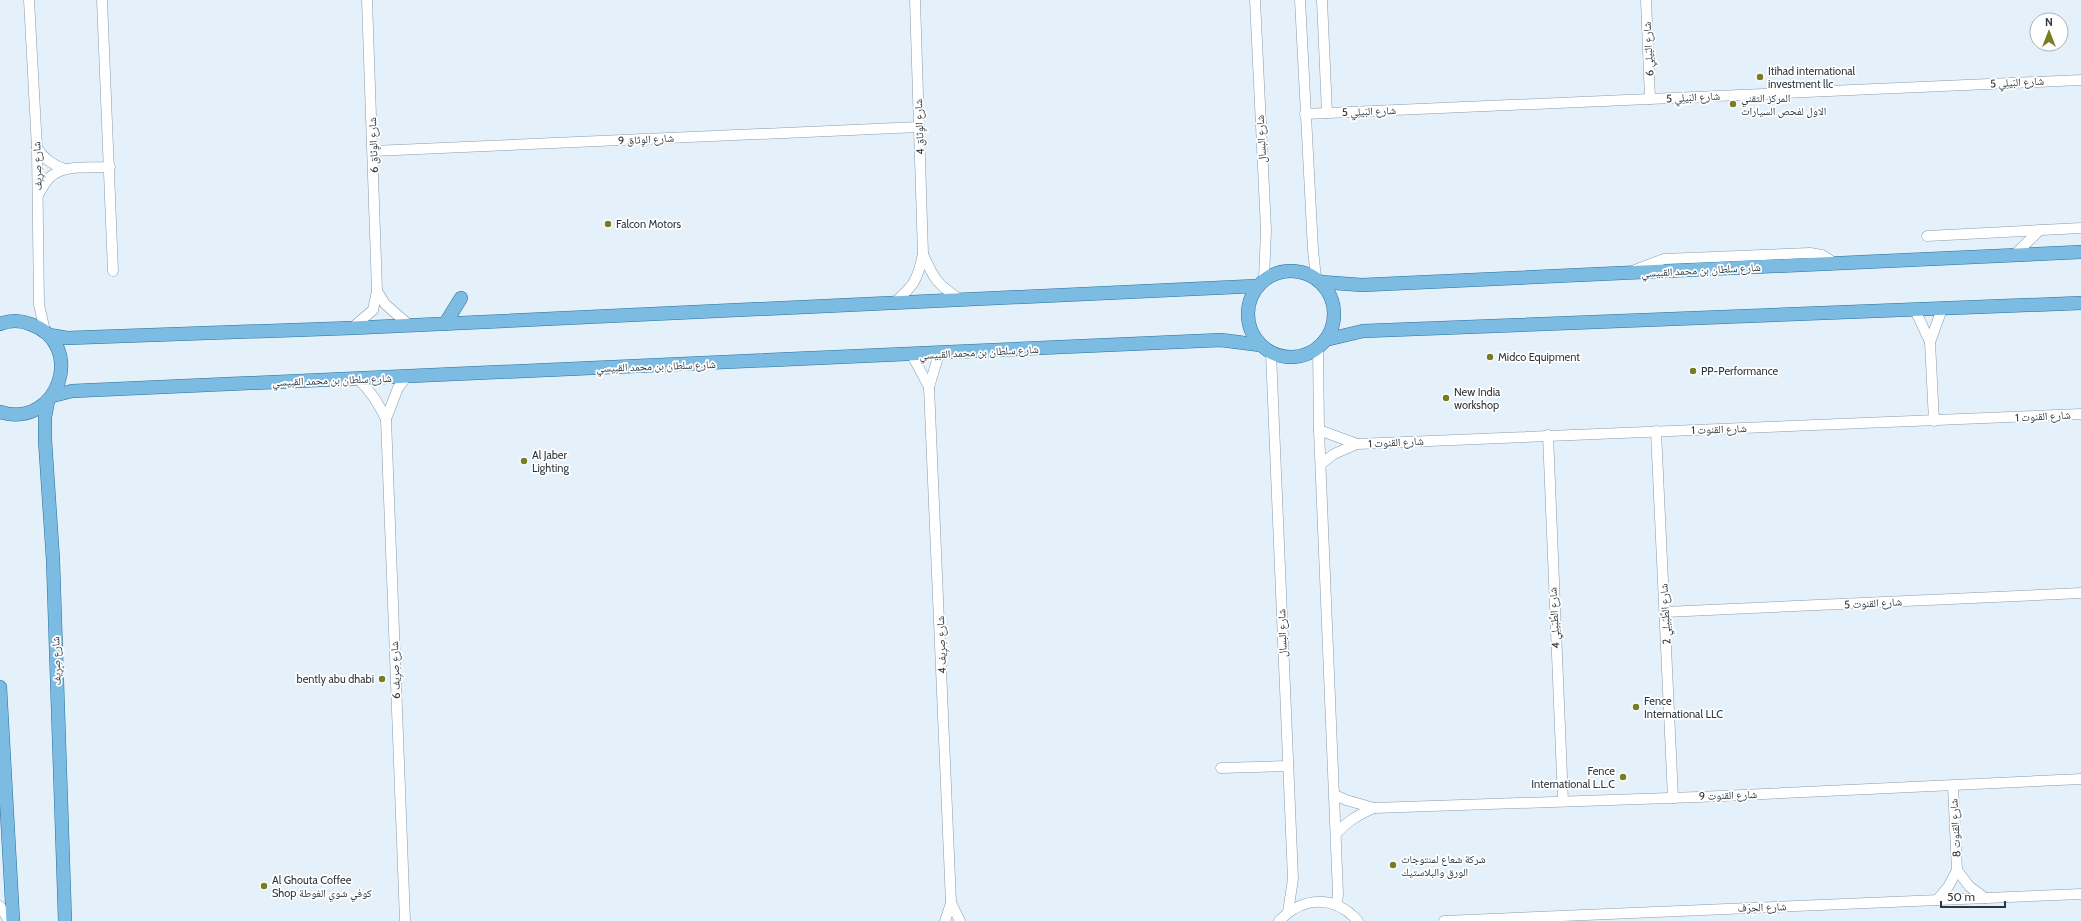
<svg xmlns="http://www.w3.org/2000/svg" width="2081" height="921" viewBox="0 0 2081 921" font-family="Cabin,'Noto Naskh Arabic',sans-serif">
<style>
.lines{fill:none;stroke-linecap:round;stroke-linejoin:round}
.minor-casing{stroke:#879baa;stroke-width:11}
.major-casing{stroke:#28709c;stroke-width:14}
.minor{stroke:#fff;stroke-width:10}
.major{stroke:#7cbbe2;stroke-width:13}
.poi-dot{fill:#7b7b22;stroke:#fff;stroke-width:1.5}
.labels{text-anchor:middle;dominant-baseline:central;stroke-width:3.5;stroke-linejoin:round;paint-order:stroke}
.street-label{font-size:11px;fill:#2e373d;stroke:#fff}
.poi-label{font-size:11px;fill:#2e373d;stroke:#fff;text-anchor:start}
</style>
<rect width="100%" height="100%" fill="#e4f1fb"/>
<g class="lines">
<defs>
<g id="minor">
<path d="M29 0 37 148 39 305 45 331"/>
<path d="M102 0 113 271"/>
<path d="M1255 0 1266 230 1264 279"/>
<path d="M1300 0 1313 250 1316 278"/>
<path d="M1322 0 1327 113"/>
<path d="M1646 0 1650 99"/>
<path d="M1305 114 2081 80"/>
<path d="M37 148C44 159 52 165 65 169"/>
<path d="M373 151 919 127"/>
<path d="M38 195C43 187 47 177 56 173 70 165 94 168 110 167"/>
<path d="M1927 236 2081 228"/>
<path d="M923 254C934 280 938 285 961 300"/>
<path d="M2014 255 2040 230"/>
<path d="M1635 270 1664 259 1810 253 1822 255 1836 264"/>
<path d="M377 291 385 304 409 325"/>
<path d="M893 304C914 285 917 282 923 254L915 0"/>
<path d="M1915 310 1930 342"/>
<path d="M352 328 373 310 377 291 367 0"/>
<path d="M1318 347 1319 430 1338 894 1337 905"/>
<path d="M1271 353 1293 879 1288 912"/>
<path d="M939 354 929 387 951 903 945 921"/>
<path d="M912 355 929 387"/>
<path d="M357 378C371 391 378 403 386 419"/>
<path d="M1934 421 1930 342 1942 309"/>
<path d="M1319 430 1357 444"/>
<path d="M1656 431 1673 798"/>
<path d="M1548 435 1563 801"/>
<path d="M1321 464 1334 454 1357 444 2081 414"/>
<path d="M1665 612 2081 593"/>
<path d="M1221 768 1288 766"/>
<path d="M1335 795 1346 800 1374 808 1698 797 2081 779"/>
<path d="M1336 834C1347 821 1358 815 1374 808"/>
<path d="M1957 870 1969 886 1985 898"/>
<path d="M1937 900 1948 887 1957 870 1953 786"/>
<path d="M951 903 960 921"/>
<path d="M0 906 9 921"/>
<path d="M405 921 386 419 398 388 407 376"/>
<path d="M1279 921C1303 896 1334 895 1358 921"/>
<path d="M1444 921 2081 894"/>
</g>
<g id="major">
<circle cx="1291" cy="314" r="43"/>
<path d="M1321 282 1362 285 2081 252"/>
<path d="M0 324C10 320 20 320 30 324 87 343 59 430 0 412"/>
<path d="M445 324 461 298"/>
<path d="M49 335 67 338 352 328 1256 286"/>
<path d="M1325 340 1363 331 2081 303"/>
<path d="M52 396 72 391 1221 340 1260 345"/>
<path d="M48 401 45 417V440L53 560 65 921"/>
<path d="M0 687 13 921"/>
</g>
</defs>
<use href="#minor" class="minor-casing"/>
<use href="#major" class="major-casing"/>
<use href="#minor" class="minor"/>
<use href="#major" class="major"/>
</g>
<g class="poi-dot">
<circle cx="1760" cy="77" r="4"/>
<circle cx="1733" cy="104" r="4"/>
<circle cx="608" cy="224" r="4"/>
<circle cx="1490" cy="357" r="4"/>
<circle cx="1693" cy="371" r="4"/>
<circle cx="1446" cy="398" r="4"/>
<circle cx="524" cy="461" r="4"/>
<circle cx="382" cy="679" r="4"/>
<circle cx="1636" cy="707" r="4"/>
<circle cx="1623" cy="777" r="4"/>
<circle cx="1393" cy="865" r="4"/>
<circle cx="264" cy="886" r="4"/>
</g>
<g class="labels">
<g class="street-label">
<text transform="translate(1648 49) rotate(-93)">شارع البَيلِي 6</text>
<text transform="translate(2017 82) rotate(-3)">شارع البَيلِي 5</text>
<text transform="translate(1693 97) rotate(-3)">شارع البَيلِي 5</text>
<text transform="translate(1369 111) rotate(-2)">شارع البَيلِي 5</text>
<text transform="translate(919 127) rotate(-92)">شارع الوِثاق 4</text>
<text transform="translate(646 139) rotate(-3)">شارع الوِثاق 9</text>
<text transform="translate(1261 139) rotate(-93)">شارع البسال</text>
<text transform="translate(373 145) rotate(-92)">شارع الوِثاق 6</text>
<text transform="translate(37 166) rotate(-92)">شارع صِرِيف</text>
<text transform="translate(1701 270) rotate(-3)">شارع سلطان بن محمد القبيسي</text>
<text transform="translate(979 352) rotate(-3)">شارع سلطان بن محمد القبيسي</text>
<text transform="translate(656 366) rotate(-2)">شارع سلطان بن محمد القبيسي</text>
<text transform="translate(332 380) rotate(-2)">شارع سلطان بن محمد القبيسي</text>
<text transform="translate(2043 416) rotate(-3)">شارع القنوت 1</text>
<text transform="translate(1719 429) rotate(-2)">شارع القنوت 1</text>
<text transform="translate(1396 442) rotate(-3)">شارع القنوت 1</text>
<text transform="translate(1873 603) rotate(-3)">شارع القنوت 5</text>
<text transform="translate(1665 614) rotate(-93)">شارع الطِّبَيلِي 2</text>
<text transform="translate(1554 618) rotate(-93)">شارع الطِّبَيلِي 4</text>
<text transform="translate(1282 633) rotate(-92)">شارع البسال</text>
<text transform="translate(941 645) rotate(-92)">شارع صِرِيف 4</text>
<text transform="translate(56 661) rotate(-92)">شارع صِرِيف</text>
<text transform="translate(395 670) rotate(-92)">شارع صِرِيف 6</text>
<text transform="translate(1728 795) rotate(-2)">شارع القنوت 9</text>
<text transform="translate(1955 828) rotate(-93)">شارع القنوت 8</text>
<text transform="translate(1762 907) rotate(-2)">شارع الحِرَف</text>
</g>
<g class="poi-label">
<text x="1768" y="71">Itihad international<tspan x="1768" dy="13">investment llc</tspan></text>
<text x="1741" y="98">المركز التقني<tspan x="1741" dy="13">الاول لفحص السيارات</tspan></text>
<text x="616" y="224">Falcon Motors</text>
<text x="1498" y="357">Midco Equipment</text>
<text x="1701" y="371">PP-Performance</text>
<text x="1454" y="392">New India<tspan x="1454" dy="13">workshop</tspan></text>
<text x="532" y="455">Al Jaber<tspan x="532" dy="13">Lighting</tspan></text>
<text x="374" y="679" text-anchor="end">bently abu dhabi</text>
<text x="1644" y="701">Fence<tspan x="1644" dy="13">International LLC</tspan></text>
<text x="1615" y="771" text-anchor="end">Fence<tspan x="1615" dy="13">International L.L.C</tspan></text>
<text x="1401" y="859">شركة شعاع لمنتوجات<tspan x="1401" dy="13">الورق والبلاستيك</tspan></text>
<text x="272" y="880">Al Ghouta Coffee<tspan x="272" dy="13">Shop كوفي شوي الغوطة</tspan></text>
</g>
</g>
<g transform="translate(2049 32)"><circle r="19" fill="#ffffff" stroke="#abafb1"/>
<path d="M0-3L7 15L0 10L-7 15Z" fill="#7b7b22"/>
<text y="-6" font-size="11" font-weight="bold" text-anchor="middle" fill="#2e373d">N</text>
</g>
<path d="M1941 901v6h64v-6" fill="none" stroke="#2e373d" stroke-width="2"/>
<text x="1947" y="901" font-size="12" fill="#2e373d" stroke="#ffffff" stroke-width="3" paint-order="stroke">50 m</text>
</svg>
